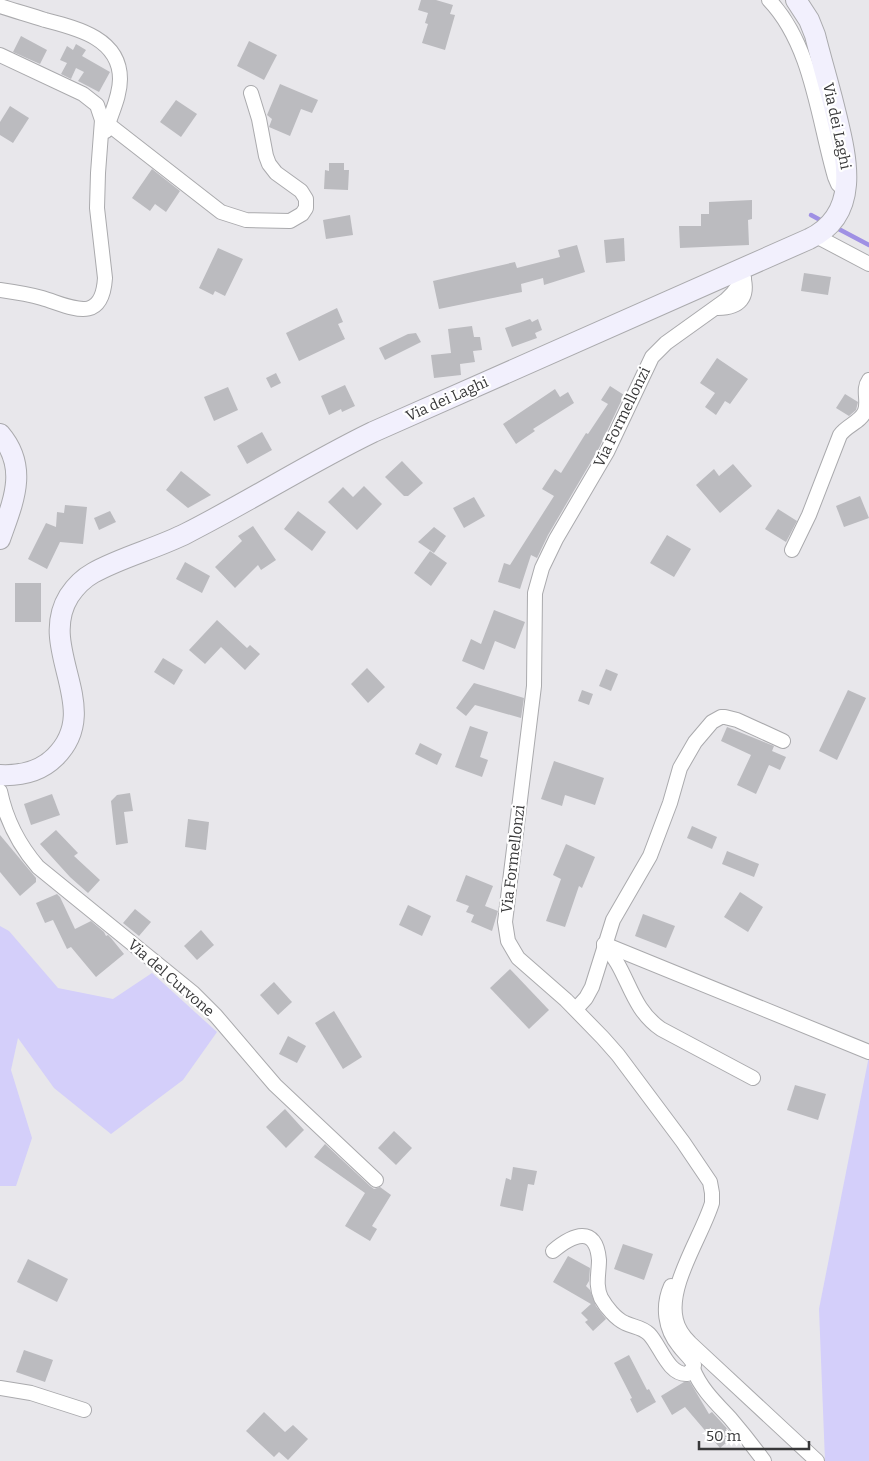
<svg xmlns="http://www.w3.org/2000/svg" width="869" height="1461" viewBox="0 0 869 1461" font-family="Bitter,serif">
<style>
.green{fill:#d4cffa}
.lines{fill:none;stroke-linecap:round;stroke-linejoin:round}
.stream{stroke:#9f90e4;stroke-width:4.5}
.building{fill:#bbbbbf}
.street-casing{stroke:#aaaaad;stroke-width:16}
.secondary-casing{stroke:#aaaaad;stroke-width:22}
.street{stroke:#fff;stroke-width:14}
.secondary{stroke:#f2f0fd;stroke-width:20}
.labels{text-anchor:middle;dominant-baseline:central;stroke-width:4.5;stroke-linejoin:round;paint-order:stroke}
.street-label{font-size:15px;fill:#383839;stroke:#fff}
</style>
<rect width="100%" height="100%" fill="#e8e7eb"/>
<g class="green">
<path d="M0 926 9 931 58 988 113 999 152 973 217 1032 183 1080 111 1134 54 1088 18 1038 11 1070 32 1138 16 1186H0Z"/>
<path d="M869 1056V1461H825L819 1309Z"/>
</g>
<g class="lines">
<g class="stream">
<path d="M811 215 824 222"/>
<path d="M833 226 869 245"/>
</g>
</g>
<g class="building">
<path d="M421 0H436L453 5 450 14 455 15 445 50 422 43 428 24 425 23 428 13 418 10Z"/>
<path d="M21 36 47 50 40 64 13 52Z"/>
<path d="M249 41 277 55 264 80 237 66Z"/>
<path d="M76 44 86 50 82 56 110 72 99 92 78 81 84 72 76 68 71 79 61 74 67 63 60 60 67 46 73 50Z"/>
<path d="M280 84 318 100 312 113 301 109 290 136 269 127 272 119 267 115Z"/>
<path d="M176 100 197 114 181 137 160 122Z"/>
<path d="M10 106 29 118 13 143 0 135V122Z"/>
<path d="M329 163H344V170H349L348 190 324 189 325 170 329 171Z"/>
<path d="M152 169 180 191 166 212 155 204 150 211 132 198Z"/>
<path d="M752 200V219L748 220 749 245 680 248 679 226H701V214H709V202Z"/>
<path d="M350 215 353 235 326 239 323 220Z"/>
<path d="M624 238 625 261 606 263 604 240Z"/>
<path d="M577 245 585 272 544 285 543 278 521 284 522 292 439 309 433 281 515 262 517 268 560 257 558 250Z"/>
<path d="M218 248 243 259 225 296 215 291 213 295 199 288Z"/>
<path d="M804 273 831 277 828 295 801 291Z"/>
<path d="M337 308 343 322 338 324 345 339 299 361 286 333Z"/>
<path d="M530 319 532 322 538 319 542 330 535 333 537 338 512 347 505 328Z"/>
<path d="M472 326 474 337H480L482 350 473 351 475 362 460 364 461 375 434 378 431 355 451 353 448 329Z"/>
<path d="M416 333 421 342 385 360 379 348 408 334Z"/>
<path d="M717 358 748 379 730 404 725 401 716 415 705 407 715 393 700 383Z"/>
<path d="M276 373 281 383 271 388 266 378Z"/>
<path d="M345 385 355 406 342 412 341 409 329 415 321 396Z"/>
<path d="M610 386 624 395 599 448 548 535 538 556 537 558 531 555 520 589 498 582 504 563 510 565 554 496 542 489 555 469 561 473 586 433 588 434 608 404 601 400Z"/>
<path d="M228 387 238 410 214 421 204 397Z"/>
<path d="M555 389 560 397 568 392 574 403 533 429 535 431 516 444 503 424Z"/>
<path d="M845 394 858 402 856 410 849 416 836 408Z"/>
<path d="M262 432 272 450 247 464 237 446Z"/>
<path d="M402 461 423 483 408 496H404L385 477Z"/>
<path d="M733 464 752 486 720 513 696 485 714 469 719 476Z"/>
<path d="M181 471 211 495 188 508 166 490Z"/>
<path d="M364 486 382 504 357 530 328 502 343 487 353 497Z"/>
<path d="M860 496 869 518 844 527 836 506Z"/>
<path d="M474 497 485 516 464 528 453 508Z"/>
<path d="M65 505 87 507 83 544 60 542 47 569 28 559 46 523 56 527 57 512 64 513Z"/>
<path d="M778 509 797 521 786 542 765 529Z"/>
<path d="M110 511 116 522 99 530 94 518Z"/>
<path d="M298 511 326 532 312 551 284 529Z"/>
<path d="M253 526 276 560 261 570 258 565 235 588 215 567 242 541 238 536Z"/>
<path d="M434 527 446 536 434 553 418 542Z"/>
<path d="M667 535 691 549 674 577 650 563Z"/>
<path d="M430 551 447 563 431 586 414 573Z"/>
<path d="M185 562 210 576 202 593 176 579Z"/>
<rect x="15" y="583" width="26" height="39"/>
<path d="M494 610 525 622 515 649 495 641 484 670 462 661 471 639 481 644Z"/>
<path d="M217 620 247 648 250 645 260 654 245 670 221 647 205 664 189 650Z"/>
<path d="M163 658 183 670 174 685 154 672Z"/>
<path d="M367 668 385 687 368 703 351 684Z"/>
<path d="M606 669 618 674 611 691 599 686Z"/>
<path d="M474 683 524 698 521 718 475 705 466 716 456 708Z"/>
<path d="M582 690 593 694 589 705 578 701Z"/>
<path d="M848 690 866 698 837 760 819 751Z"/>
<path d="M470 726 488 732 480 757 488 760 482 777 455 767Z"/>
<path d="M727 727 774 746 772 751 786 757 780 770 769 765 756 794 737 785 751 755 721 741Z"/>
<path d="M420 743 442 754 437 765 415 754Z"/>
<path d="M554 761 604 778 595 805 565 795 562 806 541 799Z"/>
<path d="M130 793 133 811 124 812 128 843 116 845 111 801 117 795Z"/>
<path d="M52 794 60 815 31 825 24 804Z"/>
<path d="M188 819 209 822 206 850 185 847Z"/>
<path d="M692 826 717 837 712 849 687 838Z"/>
<path d="M56 830 78 853 74 856 100 880 88 893 70 877 40 844Z"/>
<path d="M0 835 36 878V882L20 896 0 872Z"/>
<path d="M566 844 595 857 582 888 579 886 565 927 546 921 561 879 553 875Z"/>
<path d="M727 851 759 864 754 877 722 864Z"/>
<path d="M466 875 493 886 485 906 498 911 492 931 471 922 474 915 466 912 469 906 456 901Z"/>
<path d="M740 892 763 907 748 932 724 917Z"/>
<path d="M57 894 60 897 75 929 91 921 104 932 106 936 108 935 111 938 124 954 96 977 71 947 67 949 53 920 45 923 36 903Z"/>
<path d="M408 905 431 916 422 936 399 925Z"/>
<path d="M135 909 151 922 139 936 123 923Z"/>
<path d="M643 914 675 926 666 948 635 936Z"/>
<path d="M201 930 214 945 197 960 184 946Z"/>
<path d="M510 969 549 1010 529 1029 490 988Z"/>
<path d="M274 982 292 1002 278 1015 260 995Z"/>
<path d="M334 1011 362 1057 343 1069 315 1023Z"/>
<path d="M288 1036 306 1046 297 1063 279 1054Z"/>
<path d="M795 1085 826 1094 818 1120 787 1110Z"/>
<path d="M285 1109 304 1130 286 1148 266 1127Z"/>
<path d="M394 1131 412 1148 396 1165 378 1148Z"/>
<path d="M325 1144 370 1186 374 1189 380 1187 391 1195 372 1226 377 1229 370 1241 345 1226 365 1193 314 1157Z"/>
<path d="M513 1167 537 1171 534 1185 528 1184 523 1211 500 1206 506 1178 511 1180Z"/>
<path d="M623 1244 653 1254 644 1280 614 1269Z"/>
<path d="M568 1256 590 1268 589 1281 586 1286 590 1290 596 1306 606 1319 593 1331 585 1322 588 1320 581 1313 591 1304 553 1282Z"/>
<path d="M28 1259 68 1279 57 1302 17 1282Z"/>
<path d="M24 1350 53 1360 45 1382 16 1372Z"/>
<path d="M629 1355 647 1390 649 1389 656 1402 637 1413 630 1399 632 1398 614 1363Z"/>
<path d="M684 1382H690L709 1414 712 1412 734 1436 720 1448 685 1407 672 1415 661 1396Z"/>
<path d="M264 1412 285 1432 293 1425 308 1439 288 1460 279 1452 274 1457 246 1431Z"/>
</g>
<g class="lines">
<defs>
<g id="street">
<path d="M769 0C812 45 818 119 835 177L838 184 846 192"/>
<path d="M0 6C15 11 30 15 45 20 76 28 120 38 120 79 120 97 111 113 106 131"/>
<path d="M0 55 83 94 97 105 102 120 98 173 97 208 105 278C102 325 72 307 42 298 28 294 14 292 0 290"/>
<path d="M108 124 221 212 246 220 290 221 302 214 306 208V199L301 191 276 173 269 164 266 156 259 119 251 93"/>
<path d="M816 236 869 264"/>
<path d="M744 278 733 293 726 300 666 343 652 357 607 452 556 539 542 568 535 593 534 686 505 922 508 941 518 958 566 1000 603 1038 618 1055 683 1142 710 1182 712 1193V1203C702 1236 667 1286 676 1320 678 1329 684 1337 690 1343L817 1461"/>
<path d="M718 308C740 308 749 297 743 276"/>
<path d="M792 550 809 515 840 435C847 425 861 422 865 411 869 400 862 390 869 380"/>
<path d="M0 791C6 820 19 845 38 867L193 993 216 1016 275 1085 376 1180"/>
<path d="M604 944 869 1052"/>
<path d="M604 945C629 971 629 1007 661 1029L753 1078"/>
<path d="M576 1009 586 998 592 987 613 920 650 856 670 803 680 768 695 742 712 722 721 717H725L737 720 783 741"/>
<path d="M553 1251C572 1235 596 1224 599 1260 599 1273 595 1285 601 1298 606 1307 616 1319 625 1323 633 1327 642 1327 649 1334 660 1345 668 1375 687 1374L693 1369 694 1365C691 1358 684 1353 679 1346 665 1329 662 1306 671 1286"/>
<path d="M693 1369C701 1389 716 1403 730 1418 742 1432 753 1446 764 1461"/>
<path d="M0 1388 31 1393 84 1410"/>
</g>
<g id="secondary">
<path d="M0 434C29 468 13 502 0 539"/>
<path d="M0 775C21 776 40 772 55 757 105 708 36 649 69 596 75 587 84 578 93 573 121 557 158 548 187 533 250 501 309 463 373 432L809 239C864 213 845 152 834 106 828 82 821 59 815 35L809 20 796 0"/>
</g>
</defs>
<use href="#street" class="street-casing"/>
<use href="#secondary" class="secondary-casing"/>
<use href="#street" class="street"/>
<use href="#secondary" class="secondary"/>
</g>
<g class="labels">
<g class="street-label">
<text transform="translate(837 126) rotate(78)">Via dei Laghi</text>
<text transform="translate(447 399) rotate(-24)">Via dei Laghi</text>
<text transform="translate(622 417) rotate(-64)">Via Formellonzi</text>
<text transform="translate(513 859) rotate(-83)">Via Formellonzi</text>
<text transform="translate(171 978) rotate(41)">Via del Curvone</text>
</g>
</g>
<path d="M699 1441v8h110v-8" fill="none" stroke="#383839" stroke-width="2.5"/>
<text x="706" y="1441" font-size="15" fill="#383839" stroke="#ffffff" stroke-width="4" paint-order="stroke">50 m</text>
</svg>
